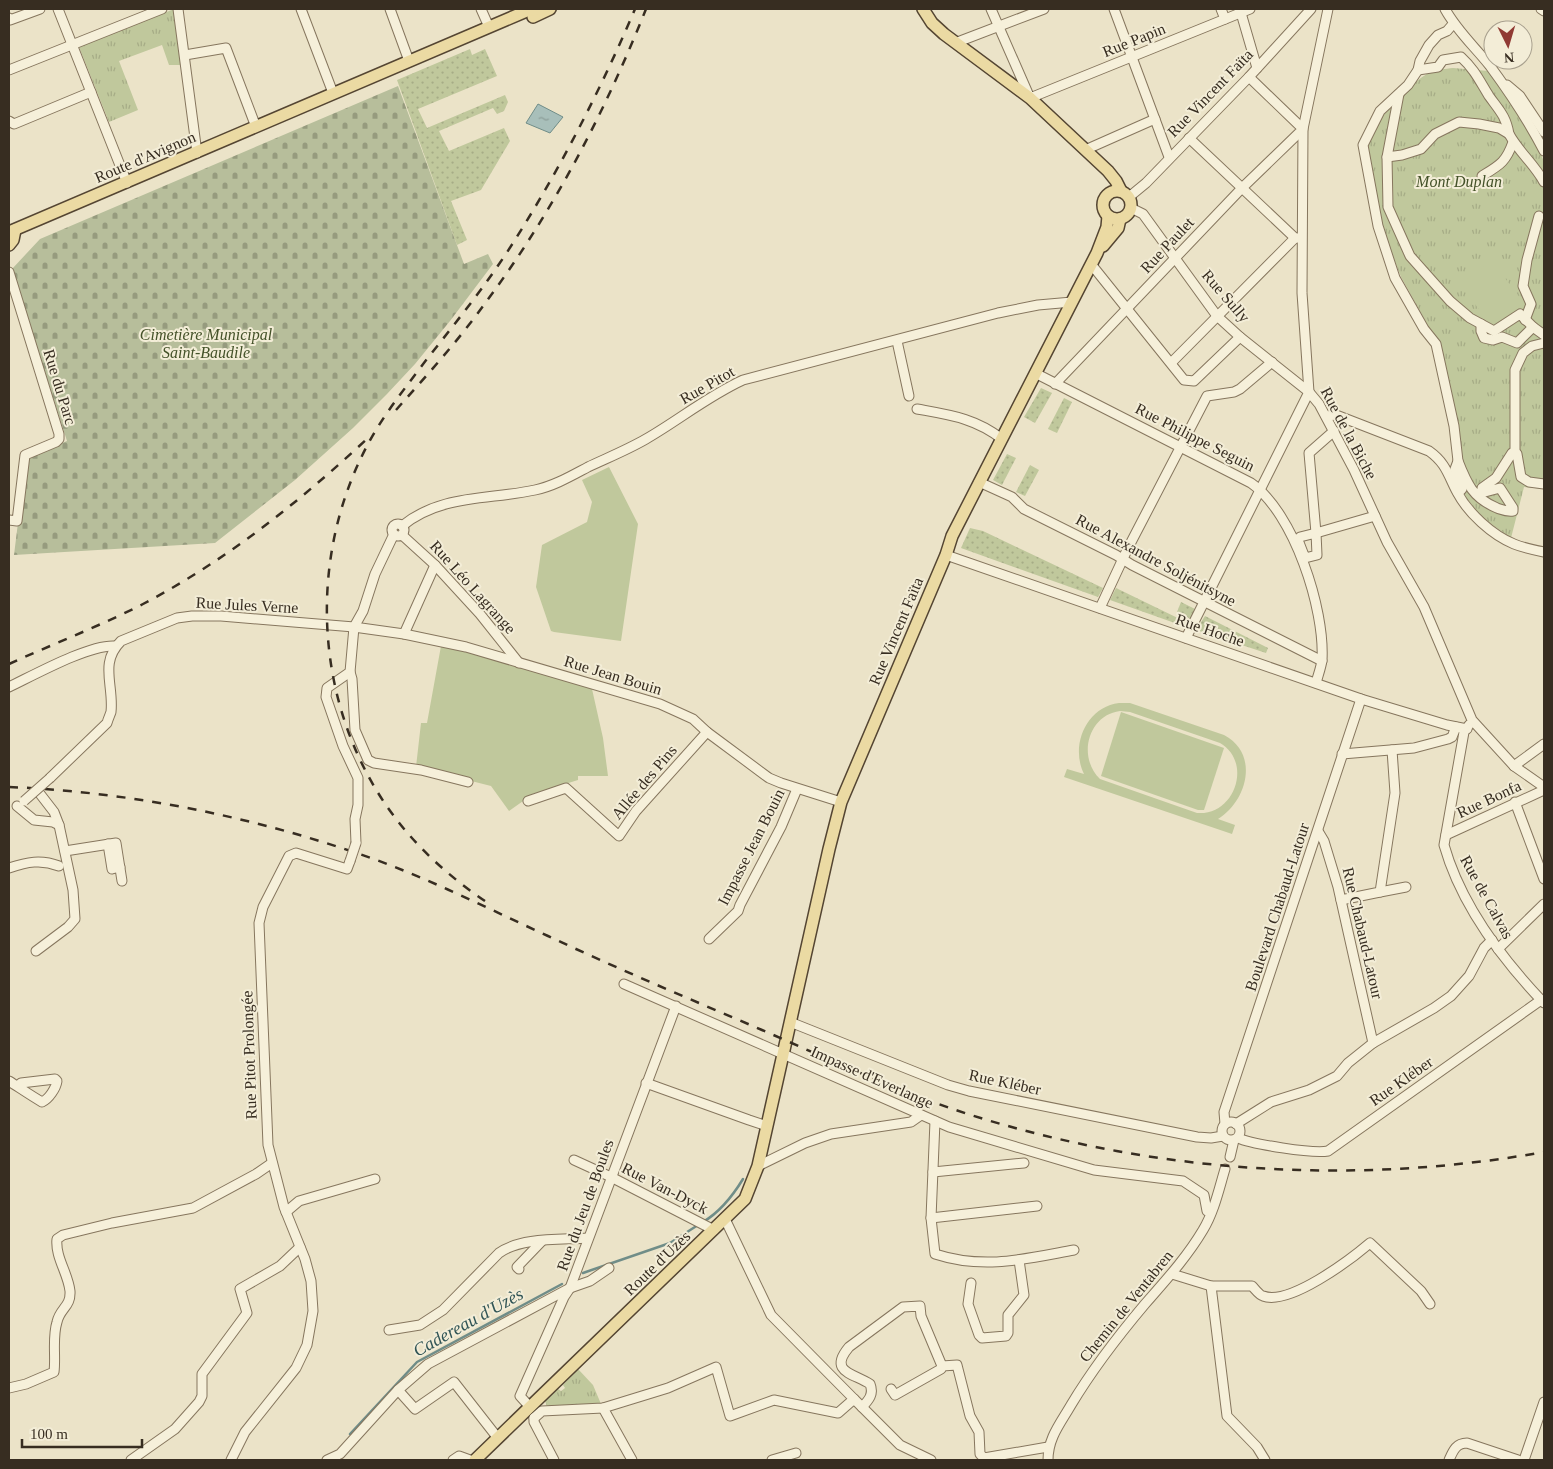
<svg xmlns="http://www.w3.org/2000/svg" width="1553" height="1469" viewBox="0 0 1553 1469" font-family="Georgia,serif">
<style>
.grass{fill:url(#grass-dots)}
.cemetery{fill:url(#cemetery-stones)}
.park{fill:url(#park-tufts)}
.pitch{fill:#c0c89c;fill-rule:evenodd}
.water{fill:url(#water-ripples);stroke:#708d88}
.lines{fill:none;stroke-linecap:round;stroke-linejoin:round}
.stream{stroke:#708d88;stroke-width:2.5}
.minor-casing{stroke:#86765e;stroke-width:11}
.major-casing{stroke:#544532;stroke-width:14}
.minor{stroke:#f6f0da;stroke-width:9}
.major{stroke:#ebdaa3;stroke-width:11}
.rail{stroke:#372d21;stroke-width:2.5;stroke-dasharray:9 9;stroke-linecap:butt}
.minor-bridge-casing{stroke:#86765e;stroke-width:11;stroke-linecap:butt}
.minor-bridge{stroke:#f6f0da;stroke-width:9}
.labels{text-anchor:middle;dominant-baseline:central;stroke-width:4;stroke-linejoin:round;paint-order:stroke}
.street-label{font-size:16px;fill:#372d21;stroke:#f3edd7}
.park-label{font-size:16px;font-style:italic;fill:#445229;stroke:#f3edd7}
.water-label{font-size:18px;font-style:italic;fill:#315556;stroke:#f3edd7}
</style>
<defs>
<pattern id="grass-dots" width="8" height="8" patternUnits="userSpaceOnUse" patternTransform="scale(1.25)"><rect width="8" height="8" fill="#c0c89c"/><path d="M2 2h.1M6 6h.1" fill="none" stroke="#a6ac86" stroke-width="1.8" stroke-linecap="round"/></pattern>
<pattern id="cemetery-stones" width="16" height="16" patternUnits="userSpaceOnUse" patternTransform="scale(1.25)"><rect width="16" height="16" fill="#b7be9b"/><path d="M2 7V4a2 2 0 0 1 4 0v3zM10 15v-3a2 2 0 0 1 4 0v3z" fill="#969b7e"/></pattern>
<pattern id="park-tufts" width="24" height="20" patternUnits="userSpaceOnUse" patternTransform="scale(1.25)"><rect width="24" height="20" fill="#c0c89c"/><path d="M3 7l-1-3M5 7V3M7 7l1-3M15 17l-1-3M17 17v-4M19 17l1-3" fill="none" stroke="#a6ac86"/></pattern>
<pattern id="water-ripples" width="26" height="14" patternUnits="userSpaceOnUse" patternTransform="scale(1.25)"><rect width="26" height="14" fill="#a8bfba"/><path d="M2 4q2-2 4 0t4 0M15 11q2-2 4 0t4 0" fill="none" stroke="#8a9c97"/></pattern>
</defs>
<rect width="100%" height="100%" fill="#ebe3c8"/>
<g class="grass">
<path d="M470 49 472 55 485 49 497 76 418 109 427 128 505 95 508 102 504 111 497 114 493 108 439 131 449 151 504 128 510 141 481 190 451 201 467 240 457 245 397 80Z"/>
<path d="M1041 388 1052 393 1035 423 1024 417Z"/>
<path d="M1064 398 1072 402 1057 433 1048 429Z"/>
<path d="M1007 454 1016 458 1002 485 993 480Z"/>
<path d="M1030 465 1039 470 1025 496 1016 492Z"/>
<path d="M970 528 983 531 1103 588 1098 597 961 548Z"/>
<path d="M1116 588 1188 623 1186 627 1110 600Z"/>
<path d="M1181 602 1195 609 1191 619 1177 612Z"/>
<path d="M1205 616 1268 648 1266 653 1196 630Z"/>
</g>
<path class="cemetery" d="M398 86 464 264 488 254 493 264 450 321 415 364 387 394 353 428 295 480 215 543 14 555 26 458 67 441 12 269 40 239Z"/>
<g class="park">
<path d="M174 9 181 65H169L162 45 119 61 138 110 109 122 79 47Z"/>
<path d="M1453 68 1489 71 1537 143 1544 162V489L1524 487 1511 538 1481 517 1465 496 1458 468 1432 333 1401 277 1382 229 1367 155C1368 142 1373 127 1380 115 1387 105 1419 78 1430 72 1437 69 1445 69 1453 68Z"/>
<path d="M578 1369 593 1385 601 1404 548 1409 545 1401 558 1389 561 1391 565 1388 563 1385Z"/>
</g>
<g class="pitch">
<path d="M1492 261 1524 303 1492 327 1460 284Z"/>
<path d="M609 467 638 524 621 641 554 632 551 631 536 587 542 545 587 522 592 502 582 480Z"/>
<path d="M441 646 458 647 592 689 603 738 608 776H578V780L533 794 509 811 491 786 416 767 421 723H427Z"/>
<path d="M1119 703H1130L1224 735C1260 754 1247 801 1218 819L1235 825 1232 834 1064 777 1067 769 1084 774C1070 746 1086 707 1119 703ZM1120 711 1130 712 1220 743C1253 762 1235 816 1197 813L1100 779C1077 757 1088 715 1120 711Z"/>
<path d="M1121 712 1224 748 1204 810H1198L1101 776Z"/>
</g>
<path class="water" d="M538 104 563 117 550 133 526 123Z"/>
<g class="lines">
<g class="stream">
<path d="M703 1222C720 1212 732 1197 743 1179"/>
<path d="M583 1273 670 1243 698 1225"/>
<path d="M350 1434 417 1362 562 1284"/>
</g>
<defs>
<g id="minor">
<path d="M58 9 127 183"/>
<path d="M178 9 197 153"/>
<path d="M301 9 333 93"/>
<path d="M390 9 409 61"/>
<path d="M481 9 489 27"/>
<path d="M991 9 1030 98 1250 9"/>
<path d="M1114 9 1169 157"/>
<path d="M1221 9 1225 19"/>
<path d="M1445 9C1457 31 1475 47 1490 66 1510 93 1529 122 1544 151"/>
<path d="M1541 9 1544 11"/>
<path d="M1241 13 1257 68"/>
<path d="M9 18 10 20 40 9"/>
<path d="M1453 24 1447 31 1438 35 1429 45 1420 61 1418 70 1408 85 1380 111 1363 145 1378 226 1395 278 1424 329 1436 344 1454 426 1458 461 1455 469 1462 489 1458 493"/>
<path d="M955 43 1044 9"/>
<path d="M185 55 226 48 256 127"/>
<path d="M9 70 162 9"/>
<path d="M1507 85 1520 96 1544 132"/>
<path d="M1399 94 1387 157 1402 155 1421 149 1435 134 1459 122 1479 124 1499 128 1509 134C1506 116 1499 110 1489 96 1479 80 1475 70 1461 57L1443 60 1438 67 1418 70"/>
<path d="M9 121 14 124 91 92"/>
<path d="M1509 134C1519 152 1534 164 1544 182"/>
<path d="M1189 138 1295 238H1299"/>
<path d="M1085 150 1155 119"/>
<path d="M1387 157 1388 207 1410 256 1450 301 1470 318 1494 331 1520 314 1533 327 1544 335"/>
<path d="M1482 176C1500 165 1506 162 1513 142"/>
<path d="M1129 197 1146 183 1249 77 1311 9"/>
<path d="M1131 208 1143 214 1217 316 1240 337 1309 392 1319 404 1354 470 1387 542 1424 607 1472 720 1514 766 1544 787"/>
<path d="M1091 264 1184 380 1194 381 1240 337"/>
<path d="M9 272 59 434V439L56 442 25 455 17 521 9 520"/>
<path d="M1525 320 1531 304 1523 286 1527 260 1539 216"/>
<path d="M1481 324V331L1484 338 1493 340 1502 337 1517 343 1533 327"/>
<path d="M897 341 909 396"/>
<path d="M1172 362 1295 238"/>
<path d="M1035 373 1251 483C1294 513 1325 609 1322 660 1321 668 1318 675 1316 683"/>
<path d="M1055 384 1242 188 1303 129 1249 77"/>
<path d="M917 409C950 415 975 418 1002 439"/>
<path d="M1326 416 1336 415 1429 451C1446 463 1448 475 1457 492 1468 513 1492 535 1514 544 1524 548 1534 550 1544 552"/>
<path d="M1334 431 1309 453 1316 533 1375 516"/>
<path d="M1515 452V370L1523 353 1532 346 1544 343"/>
<path d="M1458 461C1467 484 1473 498 1497 508 1503 510 1507 512 1513 511V508L1500 488 1485 492 1482 490V488L1496 478 1512 453 1515 452 1517 454 1521 477 1529 482 1544 484"/>
<path d="M979 482 1012 497 1024 509 1116 555 1132 565 1322 661"/>
<circle cx="398" cy="530" r="6"/>
<path d="M402 526C441 494 489 500 535 490 554 486 571 476 588 467 607 458 627 450 646 439 679 420 708 396 743 380L998 313 1038 305 1072 302"/>
<path d="M1316 533 1317 555 1305 558 1298 540 1300 537Z"/>
<path d="M402 535 435 565 480 614 519 663"/>
<path d="M946 555 1361 699 1447 725 1467 729"/>
<path d="M1100 608 1127 550 1207 396 1234 392 1240 389 1272 362"/>
<path d="M404 634 435 565"/>
<path d="M1186 638 1309 392 1302 293 1303 129 1328 9"/>
<path d="M350 672 352 679 355 730 368 760 374 763 421 770 468 782"/>
<path d="M9 687C34 675 90 644 115 646"/>
<path d="M1469 725 1464 732 1444 845C1461 905 1501 958 1544 1003"/>
<path d="M1342 754 1414 748 1448 739 1452 737 1456 727"/>
<path d="M1514 766 1544 744"/>
<path d="M50 778 107 723C108 719 110 715 111 712 114 685 99 663 121 641L177 618 192 616H221L354 627 404 634 466 647 660 704 693 719 707 732 769 778 781 783 841 802"/>
<path d="M528 801 566 788 619 836 636 811 707 732"/>
<path d="M1515 802 1544 879"/>
<path d="M17 806 34 820 53 822 59 825"/>
<path d="M1318 831 1324 841 1338 887 1373 1043"/>
<path d="M1446 835 1544 790"/>
<path d="M356 843 355 819 358 805V778L343 746 326 697 327 688 350 672 354 627 363 611 375 574 394 534"/>
<path d="M108 844 112 869 120 867"/>
<path d="M65 851 116 843 122 881"/>
<path d="M9 868C27 862 41 859 59 866"/>
<path d="M1380 892 1406 887"/>
<path d="M1341 900 1380 892 1395 793 1392 750"/>
<path d="M709 939 738 911 740 905 781 827 797 789"/>
<path d="M1498 949 1544 904"/>
<path d="M36 951 68 927 75 919 73 890 59 825 54 812 37 790"/>
<path d="M624 984 949 1127 1094 1170 1183 1181 1204 1195 1207 1211"/>
<path d="M790 1022 948 1085 969 1091 1197 1137 1211 1138 1223 1136"/>
<path d="M9 1081C20 1088 30 1095 42 1102 49 1099 56 1088 57 1081L55 1079 21 1083 19 1085"/>
<path d="M646 1083 749 1120 767 1126"/>
<path d="M935 1121 931 1218 935 1254C984 1270 1025 1259 1074 1250"/>
<circle cx="1231" cy="1131" r="9"/>
<path d="M1225 1124 1224 1112 1361 699"/>
<path d="M1236 1124 1271 1102 1309 1090 1337 1076 1348 1063 1373 1043 1434 1008 1451 996 1469 976 1484 948 1492 940"/>
<path d="M1238 1138C1251 1144 1313 1154 1328 1151L1541 1000"/>
<path d="M1230 1157 1234 1140"/>
<path d="M574 1160 611 1177 714 1230"/>
<path d="M758 1166 805 1143 831 1134 911 1122 921 1115"/>
<path d="M933 1172 1024 1163"/>
<path d="M286 1212 299 1201 375 1179"/>
<path d="M931 1218 1037 1206"/>
<path d="M725 1219 771 1315 854 1399"/>
<path d="M519 1269 517 1267 542 1241"/>
<path d="M1172 1274 1211 1286H1252C1255 1289 1259 1295 1263 1296 1289 1306 1350 1260 1370 1243L1421 1291 1430 1304"/>
<path d="M971 1283 968 1304 979 1335 982 1338 1006 1336 1008 1333V1315L1024 1295 1019 1260"/>
<path d="M1211 1286 1227 1416 1257 1447 1265 1460"/>
<path d="M389 1330 420 1325 443 1310 499 1253C521 1237 561 1240 588 1238"/>
<path d="M942 1366 957 1365 970 1416 979 1432 980 1454 984 1458 1048 1447"/>
<path d="M9 1388 26 1384 54 1372C56 1356 52 1338 57 1322 60 1308 71 1307 70 1291 68 1273 55 1257 57 1239L63 1235 112 1223 193 1208 256 1174 272 1163"/>
<path d="M398 1390 415 1409 454 1382 497 1437"/>
<path d="M530 1407 520 1396 564 1297 570 1288 676 1006"/>
<path d="M862 1407C869 1400 874 1394 870 1384 853 1373 828 1372 849 1347L903 1307 920 1306 921 1316 942 1366 941 1369 895 1395 891 1389"/>
<path d="M603 1408 632 1460"/>
<path d="M534 1418 542 1411 603 1408 668 1388 716 1367 730 1416 774 1400 838 1413 854 1399 900 1445 931 1460"/>
<path d="M534 1418V1422L554 1460"/>
<path d="M131 1460 175 1429 199 1402 202 1396V1374L247 1313 240 1289 280 1266 300 1247"/>
<path d="M231 1460 245 1432 296 1368 307 1345 313 1311 311 1281 305 1259 284 1207 268 1145 259 923 263 907 289 856 296 853 347 869 350 861"/>
<path d="M327 1460 340 1454 398 1390 428 1364 570 1288 590 1281 609 1268"/>
<path d="M453 1460 459 1456 470 1460"/>
<path d="M772 1460 796 1453"/>
<path d="M1048 1460C1048 1438 1060 1424 1071 1405 1092 1370 1118 1336 1145 1304 1166 1280 1187 1257 1203 1230 1214 1212 1219 1189 1225 1169"/>
<path d="M1449 1460C1453 1451 1456 1443 1467 1443L1518 1460"/>
<path d="M1524 1460 1544 1402"/>
</g>
<g id="major">
<path d="M923 9 932 23 944 34 1030 98 1108 171 1116 181 1121 191"/>
<path d="M533 17 550 9"/>
<circle cx="1117" cy="205" r="14"/>
<path d="M9 232 529 10 539 9"/>
<path d="M9 245 13 240 15 230"/>
<path d="M1103 246 1118 228 1120 219"/>
<path d="M475 1460 745 1199 758 1166 829 849 841 802 946 555 952 536 1097 253 1107 227 1108 216"/>
</g>
</defs>
<use href="#minor" class="minor-casing"/>
<use href="#major" class="major-casing"/>
<use href="#minor" class="minor"/>
<use href="#major" class="major"/>
<g class="rail">
<path d="M396 410C427 375 459 340 486 302 553 212 605 112 646 9"/>
<path d="M9 664C53 644 100 626 143 604 227 560 299 502 368 438"/>
<path d="M9 787C132 792 255 817 371 858 432 880 489 909 548 936 618 969 690 999 762 1030 831 1060 899 1092 971 1115 1155 1173 1354 1186 1544 1152"/>
<path d="M485 901C448 876 414 845 388 808 314 702 307 558 368 444 384 414 406 387 427 359 457 321 487 284 513 243 560 169 601 89 635 9"/>
</g>
<defs>
<g id="minor-bridge">
<path d="M24 801 50 778"/>
<path d="M350 861 356 843"/>
</g>
</defs>
<use href="#minor-bridge" class="minor-bridge-casing"/>
<use href="#minor-bridge" class="minor-bridge"/>
</g>
<g class="labels">
<g class="street-label">
<text transform="translate(1134 40) rotate(-22)">Rue Papin</text>
<text transform="translate(1210 93) rotate(-46)">Rue Vincent Faïta</text>
<text transform="translate(145 157) rotate(-23)">Route d'Avignon</text>
<text transform="translate(1167 245) rotate(-47)">Rue Paulet</text>
<text transform="translate(1226 296) rotate(49)">Rue Sully</text>
<text transform="translate(707 385) rotate(-30)">Rue Pitot</text>
<text transform="translate(60 387) rotate(73)">Rue du Parc</text>
<text transform="translate(1349 433) rotate(62)">Rue de la Biche</text>
<text transform="translate(1195 437) rotate(27)">Rue Philippe Seguin</text>
<text transform="translate(1156 560) rotate(28)">Rue Alexandre Soljénitsyne</text>
<text transform="translate(473 587) rotate(48)">Rue Léo Lagrange</text>
<text transform="translate(247 605) rotate(3)">Rue Jules Verne</text>
<text transform="translate(1210 630) rotate(19)">Rue Hoche</text>
<text transform="translate(896 631) rotate(-67)">Rue Vincent Faïta</text>
<text transform="translate(613 675) rotate(17)">Rue Jean Bouin</text>
<text transform="translate(644 782) rotate(-50)">Allée des Pins</text>
<text transform="translate(1489 799) rotate(-25)">Rue Bonfa</text>
<text transform="translate(751 847) rotate(-63)">Impasse Jean Bouin</text>
<text transform="translate(1487 897) rotate(61)">Rue de Calvas</text>
<text transform="translate(1277 907) rotate(-72)">Boulevard Chabaud-Latour</text>
<text transform="translate(1363 933) rotate(77)">Rue Chabaud-Latour</text>
<text transform="translate(249 1055) rotate(-92)">Rue Pitot Prolongée</text>
<text transform="translate(872 1077) rotate(24)">Impasse d'Everlange</text>
<text transform="translate(1401 1081) rotate(-35)">Rue Kléber</text>
<text transform="translate(1005 1082) rotate(12)">Rue Kléber</text>
<text transform="translate(665 1188) rotate(27)">Rue Van-Dyck</text>
<text transform="translate(585 1205) rotate(-70)">Rue du Jeu de Boules</text>
<text transform="translate(657 1263) rotate(-44)">Route d'Uzès</text>
<text transform="translate(1126 1306) rotate(-51)">Chemin de Ventabren</text>
</g>
<g class="park-label">
<text x="1459" y="181">Mont Duplan</text>
<text x="206" y="334">Cimetière Municipal<tspan x="206" dy="18">Saint-Baudile</tspan></text>
</g>
<g class="water-label">
<text transform="translate(468 1322) rotate(-29)">Cadereau d'Uzès</text>
</g>
</g>
<rect width="1553" height="1469" fill="none" stroke="#372d21" stroke-width="20"/>
<g transform="translate(1508 45) rotate(175)"><circle r="24" fill="#f3edd7" stroke="#a8a08e"/>
<path d="M0-4L9 19L0 12L-9 19Z" fill="#903a33"/>
<text y="-8" font-size="14" font-weight="bold" text-anchor="middle" fill="#372d21">N</text>
</g>
<path d="M22 1439v8h120v-8" fill="none" stroke="#372d21" stroke-width="2.5"/>
<text x="30" y="1439" font-size="15" fill="#372d21" stroke="#f3edd7" stroke-width="4" paint-order="stroke">100 m</text>
</svg>
